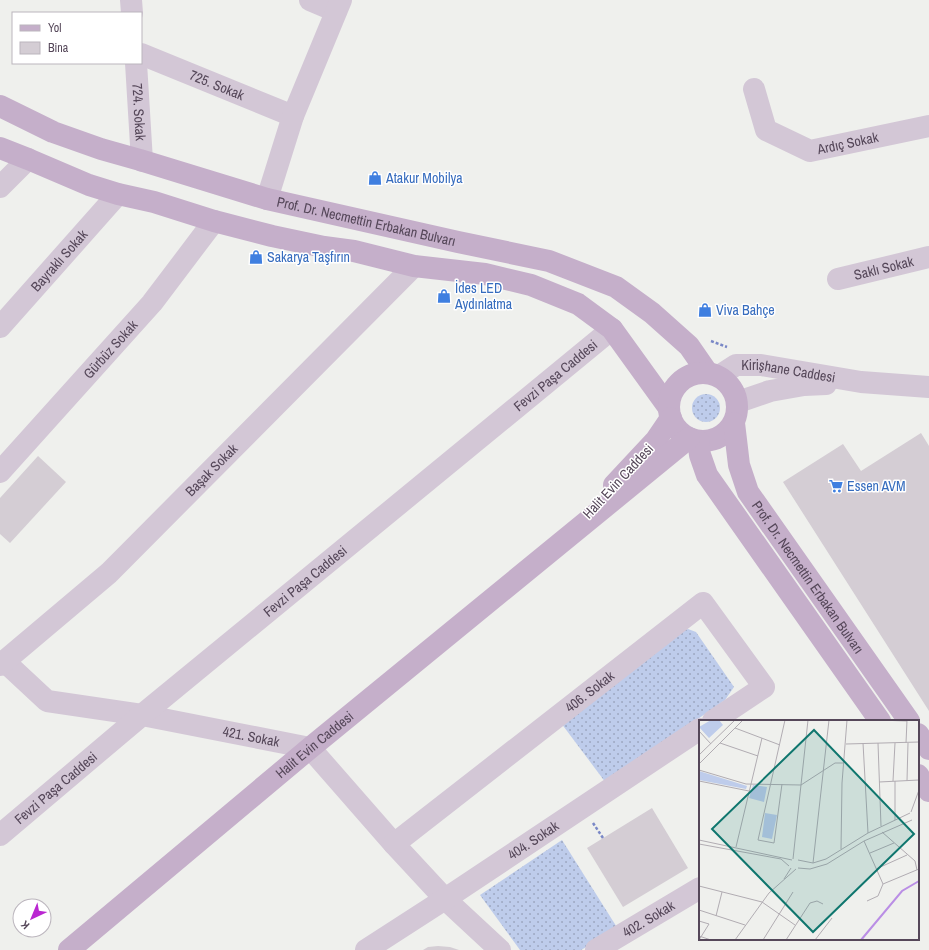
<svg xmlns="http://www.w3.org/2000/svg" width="929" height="950" viewBox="0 0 929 950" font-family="'Archivo Narrow',sans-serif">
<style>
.grass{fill:url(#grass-dots)}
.building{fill:#d4cdd4}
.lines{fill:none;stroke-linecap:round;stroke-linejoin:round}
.path{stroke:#7987c6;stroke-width:2.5;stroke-dasharray:3 2;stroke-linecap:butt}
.minor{stroke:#d3c7d6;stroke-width:22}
.major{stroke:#c5afca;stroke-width:22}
.labels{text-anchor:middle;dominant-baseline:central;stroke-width:3;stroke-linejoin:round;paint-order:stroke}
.street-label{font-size:14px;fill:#554759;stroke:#fff}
.shop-label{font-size:14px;fill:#366cbe;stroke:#fff;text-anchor:start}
.inset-river{fill:none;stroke:#ba8ee5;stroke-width:2}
.inset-road{fill:none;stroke:#b1acb2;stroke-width:1}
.view{fill:#0f766e;fill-opacity:0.15;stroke:#0f766e;stroke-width:2}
.inset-edge{fill:none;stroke:#554759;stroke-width:2}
</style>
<defs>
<pattern id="grass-dots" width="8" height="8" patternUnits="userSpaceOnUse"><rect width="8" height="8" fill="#becceb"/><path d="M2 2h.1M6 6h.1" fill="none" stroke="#9da7c1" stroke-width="1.8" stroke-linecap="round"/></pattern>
</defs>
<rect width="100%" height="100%" fill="#eff0ed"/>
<g class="grass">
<circle cx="706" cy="408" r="14"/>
<path d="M688 629 696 632 734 687 725 700 606 783 561 723 677 632Z"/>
<path d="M562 840 618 929 581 950H520L480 895Z"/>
</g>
<g class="building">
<path d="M921 433 929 446V711L783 482 843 444 861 471Z"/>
<path d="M38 456 66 482 10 543 0 534V498Z"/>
<path d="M652 808 688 868 623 907 587 848Z"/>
<path d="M438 946 450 947 459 950H423L428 947Z"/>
</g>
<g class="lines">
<g class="path">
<path d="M711 341 727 347"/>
<path d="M593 823 603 838"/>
</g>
<g class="minor">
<path d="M131 0 132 13"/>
<path d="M310 0 336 11"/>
<path id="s1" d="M141 54 293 116"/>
<path id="s2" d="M136 63 142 161"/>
<path id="s3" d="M754 89 766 130 810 151 929 126"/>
<path d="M0 187 28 159"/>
<path d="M267 199 293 116 341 0"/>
<path id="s4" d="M838 279 929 257"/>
<path id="s5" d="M0 327 118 194"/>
<path id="s6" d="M719 376 736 365H761L861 382 929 387"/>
<path d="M738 402 770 391 804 385 826 384"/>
<path id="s7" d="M0 472 152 303 214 221"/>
<path id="s8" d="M4 661 47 701 142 715 310 748 394 844 445 899 500 950"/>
<path id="s9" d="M0 665 109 573 414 266"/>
<path id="s10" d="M0 835 142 715 612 329"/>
<path id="s11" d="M394 844 703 603 764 687 713 721"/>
<path id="s12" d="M366 950 445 899 700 729"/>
<path id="s13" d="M596 950 700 888"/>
</g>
<g class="major">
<path id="s14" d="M0 106 53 132 101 149 140 160 267 199 458 242 549 261 616 287 652 313 689 346 707 372"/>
<path d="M0 148 28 159 89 185 118 194 154 202 214 221 272 236 324 247 354 251 414 266 485 274 531 285 578 304 612 329 669 408"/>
<circle cx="703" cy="407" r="34"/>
<path id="s15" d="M734 423 739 465 748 492 909 721"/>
<path d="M698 441 700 455 707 475 880 721"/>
<path d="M614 485 656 440 671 418"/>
<path d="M918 734 929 749"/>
<path d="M918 775 929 791"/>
<path id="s16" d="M69 950 310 748 689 438"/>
</g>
</g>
<defs>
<symbol id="shop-bare" viewBox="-9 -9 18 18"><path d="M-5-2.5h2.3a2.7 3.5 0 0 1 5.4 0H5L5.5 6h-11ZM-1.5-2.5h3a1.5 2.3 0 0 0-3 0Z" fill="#3f7fe0" stroke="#fff" stroke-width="2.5" paint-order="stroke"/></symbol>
<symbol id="supermarket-bare" viewBox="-9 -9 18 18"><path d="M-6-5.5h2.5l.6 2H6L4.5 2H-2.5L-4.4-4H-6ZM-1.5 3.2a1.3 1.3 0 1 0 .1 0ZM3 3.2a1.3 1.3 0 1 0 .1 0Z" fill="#3f7fe0" stroke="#fff" stroke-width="2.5" paint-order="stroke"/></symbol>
</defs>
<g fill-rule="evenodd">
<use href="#shop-bare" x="365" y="168" width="20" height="20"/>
<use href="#shop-bare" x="246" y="247" width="20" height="20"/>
<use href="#shop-bare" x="434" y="286" width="20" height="20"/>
<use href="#shop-bare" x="695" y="300" width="20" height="20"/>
<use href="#supermarket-bare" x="826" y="476" width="20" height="20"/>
</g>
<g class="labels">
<g class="street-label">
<text stroke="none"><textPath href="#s1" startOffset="82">725. Sokak</textPath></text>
<text stroke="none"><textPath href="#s2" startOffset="49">724. Sokak</textPath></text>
<text stroke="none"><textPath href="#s3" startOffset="130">Ardıç Sokak</textPath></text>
<text stroke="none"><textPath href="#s14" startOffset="385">Prof. Dr. Necmettin Erbakan Bulvarı</textPath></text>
<text stroke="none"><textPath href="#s5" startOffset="89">Bayraklı Sokak</textPath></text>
<text stroke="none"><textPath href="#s4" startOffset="47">Saklı Sokak</textPath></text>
<text stroke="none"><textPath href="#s7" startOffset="165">Gürbüz Sokak</textPath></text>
<text stroke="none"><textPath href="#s6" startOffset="73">Kirişhane Caddesi</textPath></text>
<text stroke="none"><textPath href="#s10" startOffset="721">Fevzi Paşa Caddesi</textPath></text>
<text stroke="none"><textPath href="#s9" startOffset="288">Başak Sokak</textPath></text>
<text transform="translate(618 481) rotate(-47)">Halit Evin Caddesi</text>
<text stroke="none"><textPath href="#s15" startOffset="175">Prof. Dr. Necmettin Erbakan Bulvarı</textPath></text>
<text stroke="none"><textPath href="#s10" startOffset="397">Fevzi Paşa Caddesi</textPath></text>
<text stroke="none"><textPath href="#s11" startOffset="248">406. Sokak</textPath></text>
<text stroke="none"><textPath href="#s8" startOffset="266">421. Sokak</textPath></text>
<text stroke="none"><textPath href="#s16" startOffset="320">Halit Evin Caddesi</textPath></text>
<text stroke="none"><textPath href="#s10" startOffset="73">Fevzi Paşa Caddesi</textPath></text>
<text stroke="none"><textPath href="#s12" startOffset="200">404. Sokak</textPath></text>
<text stroke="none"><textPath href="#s13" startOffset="61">402. Sokak</textPath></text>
</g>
<g class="shop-label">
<text x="386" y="178">Atakur Mobilya</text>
<text x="267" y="257">Sakarya Taşfırın</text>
<text x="455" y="288">İdes LED<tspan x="455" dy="16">Aydınlatma</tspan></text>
<text x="716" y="310">Viva Bahçe</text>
<text x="847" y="486">Essen AVM</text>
</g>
</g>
<g transform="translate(699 720)">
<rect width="220" height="220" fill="#eff0ed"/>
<path d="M12 0H20L24 5 10 18 0 7ZM54 65 68 67 65 82 50 78ZM66 93 78 95 73 119 63 117Z" fill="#becceb"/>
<path d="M0 51 48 66 47 69 0 60Z" fill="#becceb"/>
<path class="inset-river" d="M162 220 203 171 220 161"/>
<path class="inset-road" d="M179 0 208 1M36 8 81 25M0 11 12 24M21 23 59 36M164 23 169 113M179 23 182 106M207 23 208 0M147 24 220 22M0 35 36 0M0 44 44 0M0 50 47 64 102 65 136 43H145M0 61 50 71M194 61 196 23M208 61 209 23M180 62 220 60M83 64 75 123 59 120 86 0M212 92 220 70M196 100V61M183 112 216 141 218 150M0 120 93 140M165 121 184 164 179 176 168 181M0 124 82 139 90 146M37 127 63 18M142 129 143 63 148 0M171 133 195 123M94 139 109 0M99 140 114 143 127 139 169 113 211 93M114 143 130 0M99 148 111 149 128 144 165 121 213 100M177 149 208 135M85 159 92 148M184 164 220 149M0 166 63 182 96 205M0 190 46 205M17 196 23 172M0 201 10 204 0 220M0 216 12 220M36 220 70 173 97 149M64 220 94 172M87 220 111 183 118 181 124 184M116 220 133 198"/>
<path class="view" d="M115 10 215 114 114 212 13 109Z"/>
<rect width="220" height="220" class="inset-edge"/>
</g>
<rect x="12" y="12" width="130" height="52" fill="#ffffff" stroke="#bbb5bd"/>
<rect x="20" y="25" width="20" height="6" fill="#c5afca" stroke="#bbb5bd"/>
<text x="48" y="32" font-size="12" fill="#554759">Yol</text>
<rect x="20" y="42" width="20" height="12" fill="#d4cdd4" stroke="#bbb5bd"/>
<text x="48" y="52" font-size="12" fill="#554759">Bina</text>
<g transform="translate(32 918) rotate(224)"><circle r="19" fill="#ffffff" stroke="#bbb5bd"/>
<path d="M0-3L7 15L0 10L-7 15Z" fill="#ba26d1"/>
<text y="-6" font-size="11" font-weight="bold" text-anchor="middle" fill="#554759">K</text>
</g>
</svg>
